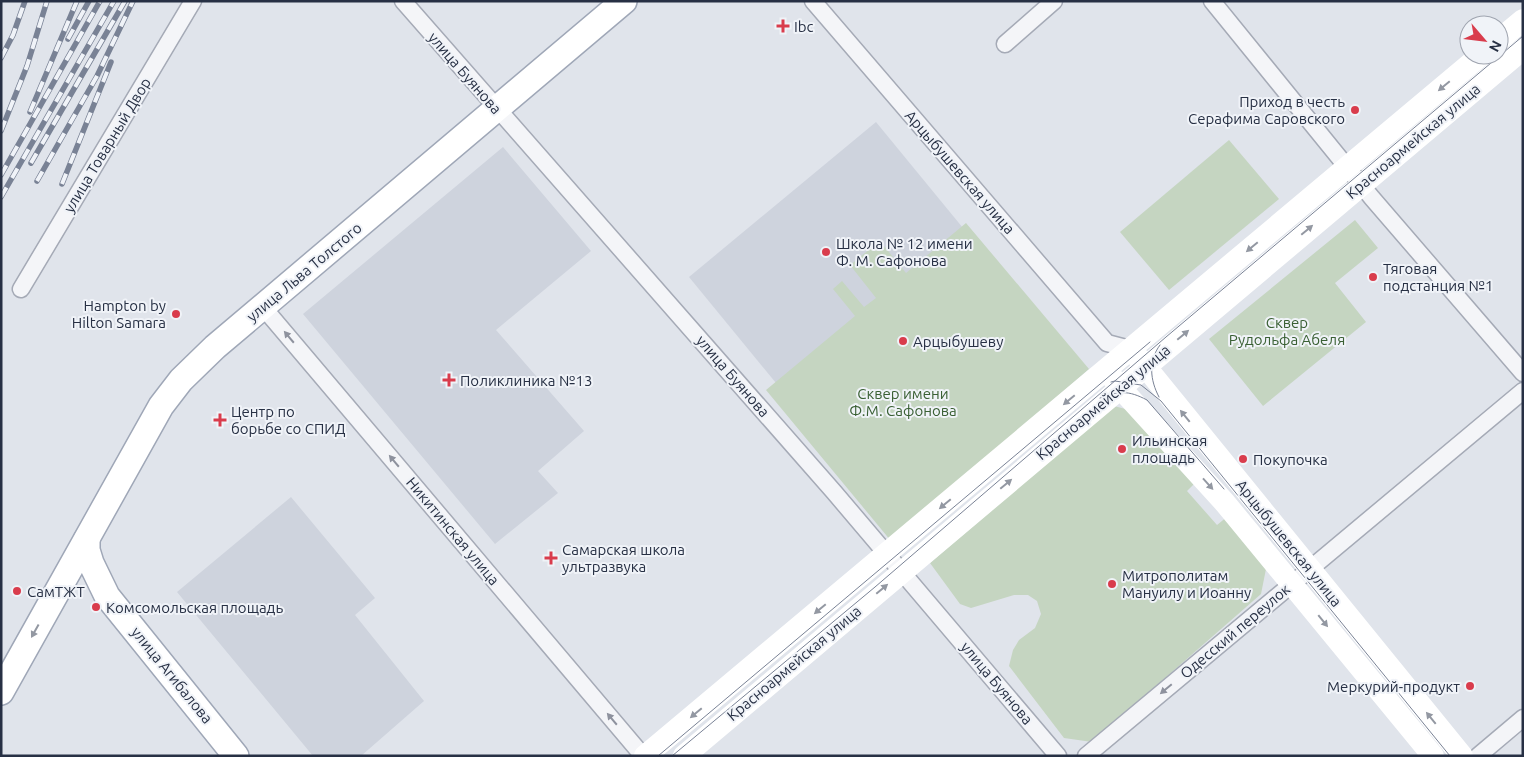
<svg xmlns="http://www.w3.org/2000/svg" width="1524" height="757" viewBox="0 0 1524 757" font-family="Ubuntu,sans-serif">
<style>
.built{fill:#ced3dd}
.green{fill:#c5d5c1}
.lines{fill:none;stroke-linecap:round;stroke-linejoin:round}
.minor-casing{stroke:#a5aab6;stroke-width:19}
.primary-casing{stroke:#9fa7b7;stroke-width:28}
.minor{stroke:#f4f5f8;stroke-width:16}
.secondary{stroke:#fff;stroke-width:22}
.primary{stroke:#fff;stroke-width:25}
.tram{stroke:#798295;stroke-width:1}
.rail-casing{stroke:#798295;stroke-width:5.5}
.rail{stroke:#f0f3f8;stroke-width:4;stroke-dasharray:11;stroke-linecap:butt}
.oneway{fill:#9398a2}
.oneway2{fill:#8e929e}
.poi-dot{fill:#d93c4c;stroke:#f0f3f8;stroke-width:2}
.labels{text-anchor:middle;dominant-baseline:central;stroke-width:4;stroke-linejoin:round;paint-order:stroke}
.poi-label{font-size:15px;fill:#273044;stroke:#f0f3f8;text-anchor:start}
.street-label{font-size:15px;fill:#273044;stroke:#f0f3f8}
.park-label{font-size:15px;fill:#3a6034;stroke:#f0f3f8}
</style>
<rect width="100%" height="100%" fill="#e0e4eb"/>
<g class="built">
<path d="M876 122 963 228 776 383 689 277Z"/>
<path d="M503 147 591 251 496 330 584 431 538 471 558 493 495 544 303 314Z"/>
<path d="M291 497 375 598 355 615 424 701 361 756H313L177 592Z"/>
</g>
<g class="green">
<path d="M1229 140 1279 199 1169 290 1120 232Z"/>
<path d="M1355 220 1378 248 1335 283 1366 322 1263 406 1209 339Z"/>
<path d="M966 223 1089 369 891 541 766 390 855 316 833 289 842 281 864 307 876 298 850 265 880 241 906 273Z"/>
<path d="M1114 406 1137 412 1196 482 1187 491 1217 525 1228 516 1267 564 1261 594 1092 742 1064 738 1009 666 1013 650 1019 640 1035 628 1041 614 1037 601 1028 595H1014L971 608 960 604 930 563Z"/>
</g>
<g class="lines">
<defs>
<g id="minor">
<path d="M403 1 834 492 1058 756"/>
<path d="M813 1 1107 343 1130 349"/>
<path d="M1212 1 1372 198 1523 373"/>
<path d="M1005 44 1054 1"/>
<path d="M21 289 193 1"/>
<path d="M263 307 643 756"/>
<path d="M1086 756 1523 391"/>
<path d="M1478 756 1523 718"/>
</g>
<g id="primary">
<path d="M87 539V550L91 563 107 596 236 756"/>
<path d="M1 692 161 406 181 380 215 347 624 1"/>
</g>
</defs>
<use href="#minor" class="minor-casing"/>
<use href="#primary" class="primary-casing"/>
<use href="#minor" class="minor"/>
<g class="secondary">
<path d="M1499 40 1523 20"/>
<path d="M1136 355 1462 756"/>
<path d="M1111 376 1125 393 1225 503 1433 756"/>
<path d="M645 756 1481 55"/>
<path d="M684 756 1523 49"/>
</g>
<use href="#primary" class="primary"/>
<g class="tram">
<path d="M1111 382 1115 381 1141 385 1161 401 1450 756"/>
<path d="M1159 397C1150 380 1148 361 1160 345"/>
<path d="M1100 398C1119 391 1128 390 1147 400L1224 489"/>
<path d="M658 756 1150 342"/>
<path d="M672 756 875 587 1166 337 1523 36"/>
</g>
<defs>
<g id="rail">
<path d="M68 39 89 1"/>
<path d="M1 58 13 35 25 1"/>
<path d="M30 112 77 1"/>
<path d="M1 131 27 66 47 1"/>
<path d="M31 163 125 1"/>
<path d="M1 175 100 1"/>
<path d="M37 181 97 76 133 1"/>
<path d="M62 184 111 62"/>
<path d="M1 197 114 1"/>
</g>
</defs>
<use href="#rail" class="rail-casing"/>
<use href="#rail" class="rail"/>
</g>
<defs><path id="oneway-solid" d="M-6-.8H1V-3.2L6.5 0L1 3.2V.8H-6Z" transform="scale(1.25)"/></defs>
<g class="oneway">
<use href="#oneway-solid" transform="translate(1444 86) rotate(140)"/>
<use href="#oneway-solid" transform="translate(1307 230) rotate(-40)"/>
<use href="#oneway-solid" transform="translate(1252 247) rotate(140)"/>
<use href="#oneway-solid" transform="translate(1183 335) rotate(-40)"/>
<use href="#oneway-solid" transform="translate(1069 400) rotate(140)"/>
<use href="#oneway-solid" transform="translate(1185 416) rotate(-129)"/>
<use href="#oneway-solid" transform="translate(1006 484) rotate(-40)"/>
<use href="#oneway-solid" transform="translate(1208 484) rotate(48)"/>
<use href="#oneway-solid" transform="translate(945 504) rotate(140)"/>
<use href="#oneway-solid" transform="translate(882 589) rotate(-40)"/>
<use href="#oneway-solid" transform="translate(820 609) rotate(140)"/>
<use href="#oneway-solid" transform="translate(1323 621) rotate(51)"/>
<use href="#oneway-solid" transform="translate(35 631) rotate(119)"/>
<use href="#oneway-solid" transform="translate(696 713) rotate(140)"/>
<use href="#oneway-solid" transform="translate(1431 718) rotate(-129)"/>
</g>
<g class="oneway2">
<use href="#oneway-solid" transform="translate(289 337) rotate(-130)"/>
<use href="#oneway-solid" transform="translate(394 461) rotate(-130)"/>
<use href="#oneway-solid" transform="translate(1166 689) rotate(140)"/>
<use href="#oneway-solid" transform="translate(612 719) rotate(-130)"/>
</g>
<g class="poi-dot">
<path d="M780.5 18.5h5v5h5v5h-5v5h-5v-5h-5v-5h5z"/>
<circle cx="1355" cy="110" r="5"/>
<circle cx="826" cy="252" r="5"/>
<circle cx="1373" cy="277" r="5"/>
<circle cx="176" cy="314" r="5"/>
<circle cx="903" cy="341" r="5"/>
<path d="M446.5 372.5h5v5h5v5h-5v5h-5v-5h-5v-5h5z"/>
<path d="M217.5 412.5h5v5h5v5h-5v5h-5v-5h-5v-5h5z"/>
<circle cx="1122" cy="449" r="5"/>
<circle cx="1243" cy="459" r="5"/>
<path d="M548.5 550.5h5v5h5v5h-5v5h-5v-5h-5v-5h5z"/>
<circle cx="1112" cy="584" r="5"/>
<circle cx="17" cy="591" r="5"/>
<circle cx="96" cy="607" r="5"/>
<circle cx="1470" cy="686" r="5"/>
</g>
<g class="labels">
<g class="poi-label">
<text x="794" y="26">Ibc</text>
<text x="1345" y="101" text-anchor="end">Приход в честь<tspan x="1345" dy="17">Серафима Саровского</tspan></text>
<text x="836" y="243">Школа № 12 имени<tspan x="836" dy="17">Ф. М. Сафонова</tspan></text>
<text x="1383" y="268">Тяговая<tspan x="1383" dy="17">подстанция №1</tspan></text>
<text x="166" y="305" text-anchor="end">Hampton by<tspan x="166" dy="17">Hilton Samara</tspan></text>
<text x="913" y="341">Арцыбушеву</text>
<text x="460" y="380">Поликлиника №13</text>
<text x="231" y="411">Центр по<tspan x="231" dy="17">борьбе со СПИД</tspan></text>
<text x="1132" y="440">Ильинская<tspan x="1132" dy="17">площадь</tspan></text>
<text x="1253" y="459">Покупочка</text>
<text x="562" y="549">Самарская школа<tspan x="562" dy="17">ультразвука</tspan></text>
<text x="1122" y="575">Митрополитам<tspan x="1122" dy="17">Мануилу и Иоанну</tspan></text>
<text x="27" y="591">СамТЖТ</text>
<text x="106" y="607">Комсомольская площадь</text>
<text x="1460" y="686" text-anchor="end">Меркурий-продукт</text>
</g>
<g class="street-label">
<text transform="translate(465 73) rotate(49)">улица Буянова</text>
<text transform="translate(1413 141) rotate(-40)">Красноармейская улица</text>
<text transform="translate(107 145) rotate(-59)">улица Товарный Двор</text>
<text transform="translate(960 172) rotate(49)">Арцыбушевская улица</text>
<text transform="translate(304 272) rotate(-40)">улица Льва Толстого</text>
<text transform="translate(733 376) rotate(49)">улица Буянова</text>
<text transform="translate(1103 402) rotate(-40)">Красноармейская улица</text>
<text transform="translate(453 531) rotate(50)">Никитинская улица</text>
<text transform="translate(1289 543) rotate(51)">Арцыбушевская улица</text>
<text transform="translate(1235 631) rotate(-40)">Одесский переулок</text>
<text transform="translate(794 663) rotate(-40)">Красноармейская улица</text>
<text transform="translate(172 675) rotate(51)">улица Агибалова</text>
<text transform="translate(997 683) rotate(50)">улица Буянова</text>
</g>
<g class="park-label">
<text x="1287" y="322">Сквер<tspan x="1287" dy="17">Рудольфа Абеля</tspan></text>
<text x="903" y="393">Cквер имени<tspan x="903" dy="17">Ф.М. Сафонова</tspan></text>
</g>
</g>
<rect width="1524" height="757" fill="none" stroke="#273044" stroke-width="5"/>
<g transform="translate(1484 40) rotate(118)"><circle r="24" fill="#f0f3f8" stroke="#a0a5b0"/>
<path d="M0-4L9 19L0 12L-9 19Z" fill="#d93c4c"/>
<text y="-8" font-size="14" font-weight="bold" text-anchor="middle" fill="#273044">N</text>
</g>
</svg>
